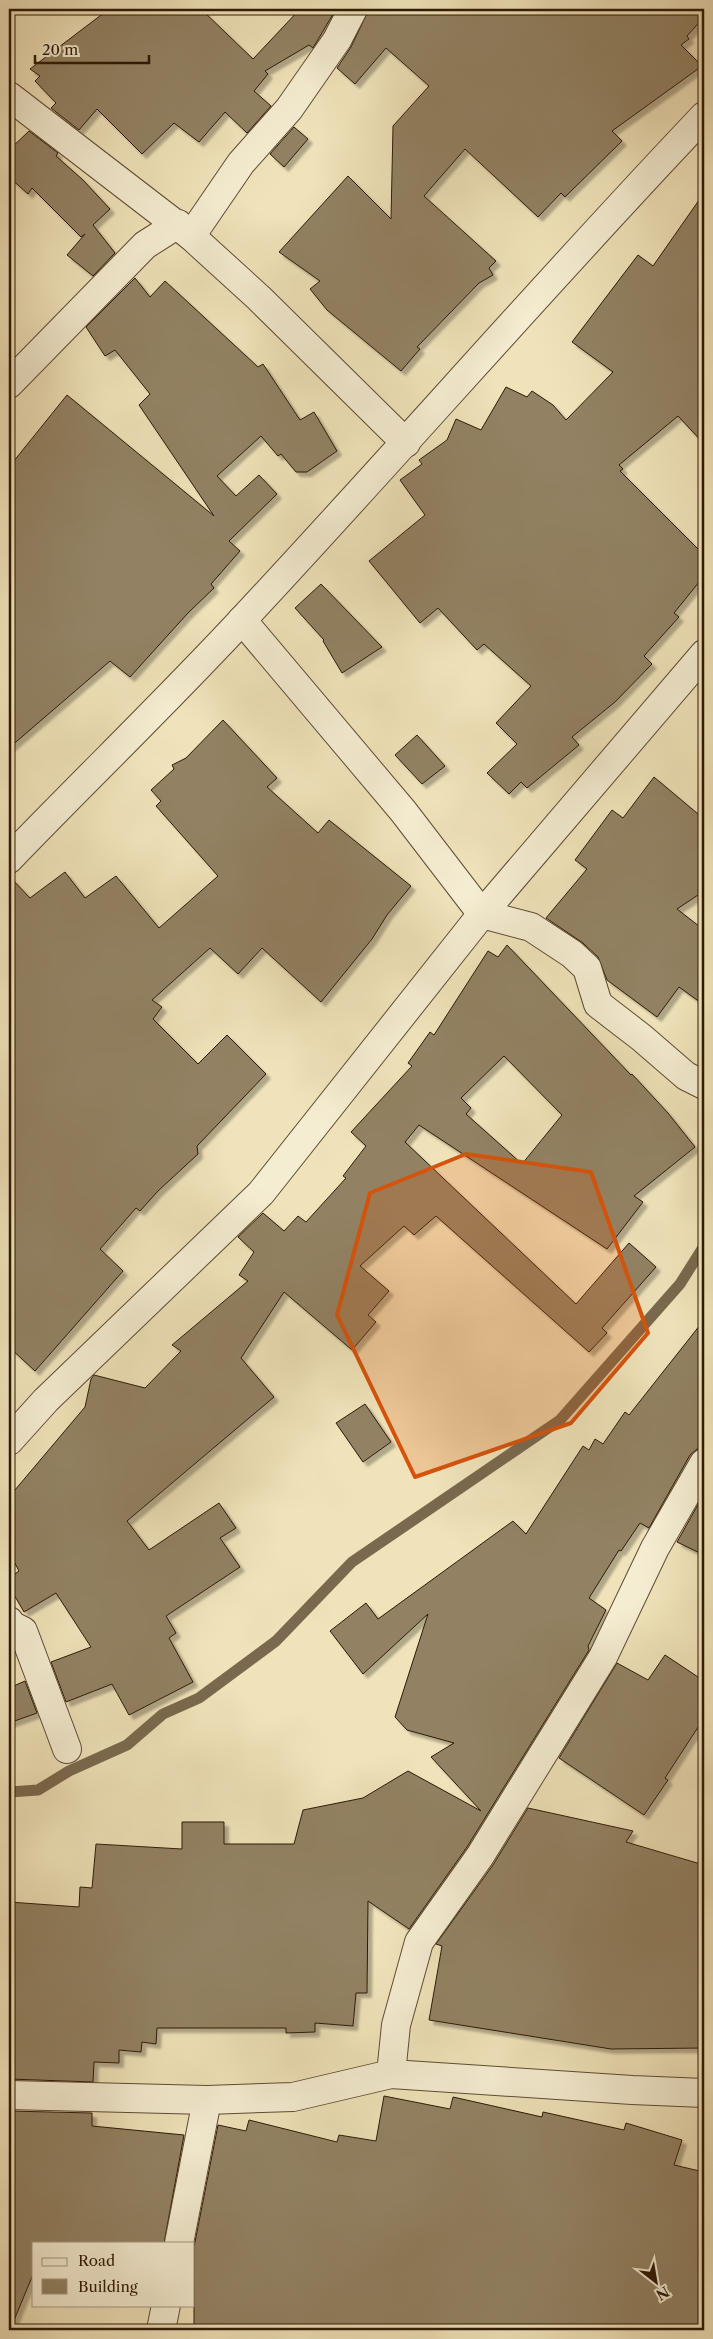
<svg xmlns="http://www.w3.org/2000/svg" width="713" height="2339" viewBox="0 0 713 2339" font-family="'Libre Caslon Text',serif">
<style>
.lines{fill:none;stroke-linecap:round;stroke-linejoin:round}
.stream{stroke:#7a694e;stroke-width:11}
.building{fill:#928264;stroke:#2d1907;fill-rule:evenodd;filter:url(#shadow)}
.street-casing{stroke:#5e4c34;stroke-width:30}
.street{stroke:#f5edd2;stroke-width:28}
.marked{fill:#d5530c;fill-opacity:0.2;stroke:#d5530c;stroke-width:4;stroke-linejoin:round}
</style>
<defs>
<filter id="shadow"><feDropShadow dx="4.5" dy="4.5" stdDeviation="1" flood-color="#0004"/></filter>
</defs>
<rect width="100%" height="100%" fill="#f0e3ba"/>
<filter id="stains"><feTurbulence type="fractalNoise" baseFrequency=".004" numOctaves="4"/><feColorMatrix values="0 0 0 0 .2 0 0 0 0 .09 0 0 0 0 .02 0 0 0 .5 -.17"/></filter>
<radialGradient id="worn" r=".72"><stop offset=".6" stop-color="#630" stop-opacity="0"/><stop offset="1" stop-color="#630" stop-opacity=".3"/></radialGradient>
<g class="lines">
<path class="stream" d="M9 1790 10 1792 38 1790 69 1771 127 1745 163 1714 199 1698 276 1641 352 1562 560 1420 680 1284 704 1246"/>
</g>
<g class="building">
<path d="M109 9H201L253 59 300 9H336L313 48 309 45 265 71 268 74 254 91 271 106 247 133 225 112 199 142 174 123 142 154 97 109 79 130 51 108 56 103 35 81 40 76 30 69Z"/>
<path d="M369 9H704V17L687 36 689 39 681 45 702 66 612 131 622 141 565 197 561 193 538 217 465 149 424 196 496 261 489 268 493 275 479 283 417 347 420 349 401 371 327 310 310 289 320 281 279 252 348 176 391 219 393 126 429 86 386 48 355 84 337 68 351 47Z"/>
<path d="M294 127 308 139 284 167 270 154Z"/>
<path d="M29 131 58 153 56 156 83 180 110 209 93 225 115 253 93 276 67 255 85 234 81 237 32 188 28 194 9 177V150Z"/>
<path d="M704 193V444L678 416 619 465 623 469 620 471 704 555V576L674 613 679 617 644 656 652 664 615 702 572 737 579 745 527 788 521 782 509 794 487 773 517 744 496 723 531 686 484 644 477 650 438 608 420 623 369 561 425 515 400 480 422 464 419 460 447 440 456 419 481 430 506 387 527 397 532 391 553 405 566 420 613 372 572 342 638 255 653 266Z"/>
<path d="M135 278 150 297 165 281 258 367 263 364 300 420 314 412 337 451 307 472H296L281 454 278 456 261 436 217 476 236 496 259 475 277 494 229 541 240 551 211 584 214 588 188 613 130 677 110 661 9 748V467L67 395 214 516 139 405 150 394 115 350 105 356 86 327Z"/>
<path d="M321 584 382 647 342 673 323 641 324 640 295 608Z"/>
<path d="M223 720 277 778 267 787 318 833 329 820 411 886 387 915 372 939 321 1002 262 948 238 974 210 948 152 1000 162 1007 153 1019 198 1064 227 1035 266 1074 197 1146 198 1154 158 1191 140 1211 136 1208 100 1249 123 1271 35 1371 9 1347V876L30 898 65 872 85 898 116 876 159 928 218 876 156 806 161 801 151 790 174 769 172 765 186 758Z"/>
<path d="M417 735 445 766 422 784 395 755Z"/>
<path d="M654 777 704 819V891L677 909 704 930V1005L679 987 657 1017 607 980 598 957 583 943 546 918 587 869 575 860 612 810 623 818Z"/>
<path d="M507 945 631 1075 632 1074 668 1113 695 1147 634 1196 643 1202 607 1249 419 1125 405 1142 576 1304 629 1243 656 1267 602 1328 607 1333 589 1352 436 1216 414 1235 404 1226 360 1266 389 1291 368 1315 376 1322 352 1350 284 1292 241 1358 274 1397 127 1521 149 1550 219 1503 236 1528 220 1538 240 1567 166 1616 176 1633 169 1638 193 1682 129 1715 112 1684 66 1702 51 1662 91 1647 56 1593 24 1612 9 1586V1578L19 1571 9 1552V1497L85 1407 91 1379 94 1375 145 1388 181 1351 172 1345 248 1281 239 1275 254 1252 238 1237 263 1213 284 1231 298 1216 306 1222 346 1178 343 1176 366 1146 351 1132 412 1066 408 1063 430 1032 434 1035 488 951 498 957ZM504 1056 562 1115 522 1164 466 1114 471 1108 461 1098Z"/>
<path d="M704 1320V1447L697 1449 690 1455 649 1528 640 1523 621 1551 619 1550 589 1598 606 1610 588 1646 589 1650 467 1847 409 1929 368 1901 367 1993H356L353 2026 315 2023V2032L286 2033V2028H157L156 2044 142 2042 141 2052 119 2050V2063L94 2062 93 2082 9 2079V1902L79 1907 80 1887 92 1888 96 1844 182 1849V1822H224V1844H294L303 1810 363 1798 408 1771 481 1811 431 1757 454 1743 407 1730 395 1717 428 1614 363 1674 330 1631 366 1603 378 1619 513 1521 526 1534 583 1446 589 1450 595 1439 603 1444 625 1412 629 1415Z"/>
<path d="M365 1404 391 1442 363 1462 336 1423Z"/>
<path d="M704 1494V1555L677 1542Z"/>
<path d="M665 1655 704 1681V1718L665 1778 668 1780 644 1815 559 1758 617 1663 648 1680Z"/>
<path d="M25 1681 37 1713 9 1723V1688Z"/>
<path d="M528 1808 633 1831 626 1842 704 1865V2048L611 2049 429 2020 442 1946 436 1944 493 1865Z"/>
<path d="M384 2096 450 2109 453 2097 542 2117 543 2112 624 2130 626 2123 682 2140 674 2165 704 2172V2330H194V2247L218 2125 246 2131 249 2120 337 2142 339 2135 376 2141Z"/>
<path d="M9 2111 92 2113V2126L184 2135 164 2243H34V2272L10 2330Z"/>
</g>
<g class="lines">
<defs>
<g id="street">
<path d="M9 96 191 236 259 298 406 443"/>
<path d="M191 236 241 163 289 109 337 40 353 9"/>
<path d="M9 384 145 245 178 224"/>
<path d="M242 620 403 811 482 914 531 927 572 954 587 968 598 1004 642 1038 686 1076 704 1085"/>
<path d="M9 859C87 778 168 700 245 617 399 452 548 280 704 116"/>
<path d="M9 1441 46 1400 261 1193 482 914 704 654"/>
<path d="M9 1621 11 1625 23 1631 67 1749"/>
<path d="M391 2074 396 2025 419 1942 480 1856 603 1657 655 1548 704 1463"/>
<path d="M9 2095 207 2100 293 2097 391 2074 632 2090 704 2093"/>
<path d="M179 2243 207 2100"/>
<path d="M161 2330 166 2305"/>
</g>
</defs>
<use href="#street" class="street-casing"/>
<use href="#street" class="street"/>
</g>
<path class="marked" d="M466 1154 591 1172 648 1333 571 1423 415 1477 337 1315 370 1193Z"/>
<rect width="713" height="2339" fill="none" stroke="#f0e3ba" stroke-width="30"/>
<rect x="10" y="10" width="693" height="2319" fill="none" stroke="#2d1907" stroke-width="2.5"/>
<rect x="15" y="15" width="683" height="2309" fill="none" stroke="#2d1907"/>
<rect x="32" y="2242" width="162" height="65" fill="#f5edd2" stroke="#a59881"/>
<rect x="42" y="2258" width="25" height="8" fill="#f5edd2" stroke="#a59881"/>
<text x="78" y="2266" font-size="15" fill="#2d1907">Road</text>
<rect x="42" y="2279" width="25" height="15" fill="#928264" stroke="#a59881"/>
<text x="78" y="2292" font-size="15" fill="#2d1907">Building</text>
<g transform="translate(656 2282) rotate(149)" stroke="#f5edd2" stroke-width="4" paint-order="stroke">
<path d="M0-4L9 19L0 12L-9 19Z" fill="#2d1907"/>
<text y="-8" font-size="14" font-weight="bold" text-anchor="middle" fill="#2d1907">N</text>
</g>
<path d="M35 55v8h114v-8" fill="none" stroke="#2d1907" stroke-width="2.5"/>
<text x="42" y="55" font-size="15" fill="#2d1907" stroke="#f5edd2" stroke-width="4" paint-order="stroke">20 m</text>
<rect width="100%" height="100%" filter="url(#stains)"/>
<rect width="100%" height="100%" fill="url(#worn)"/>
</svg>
